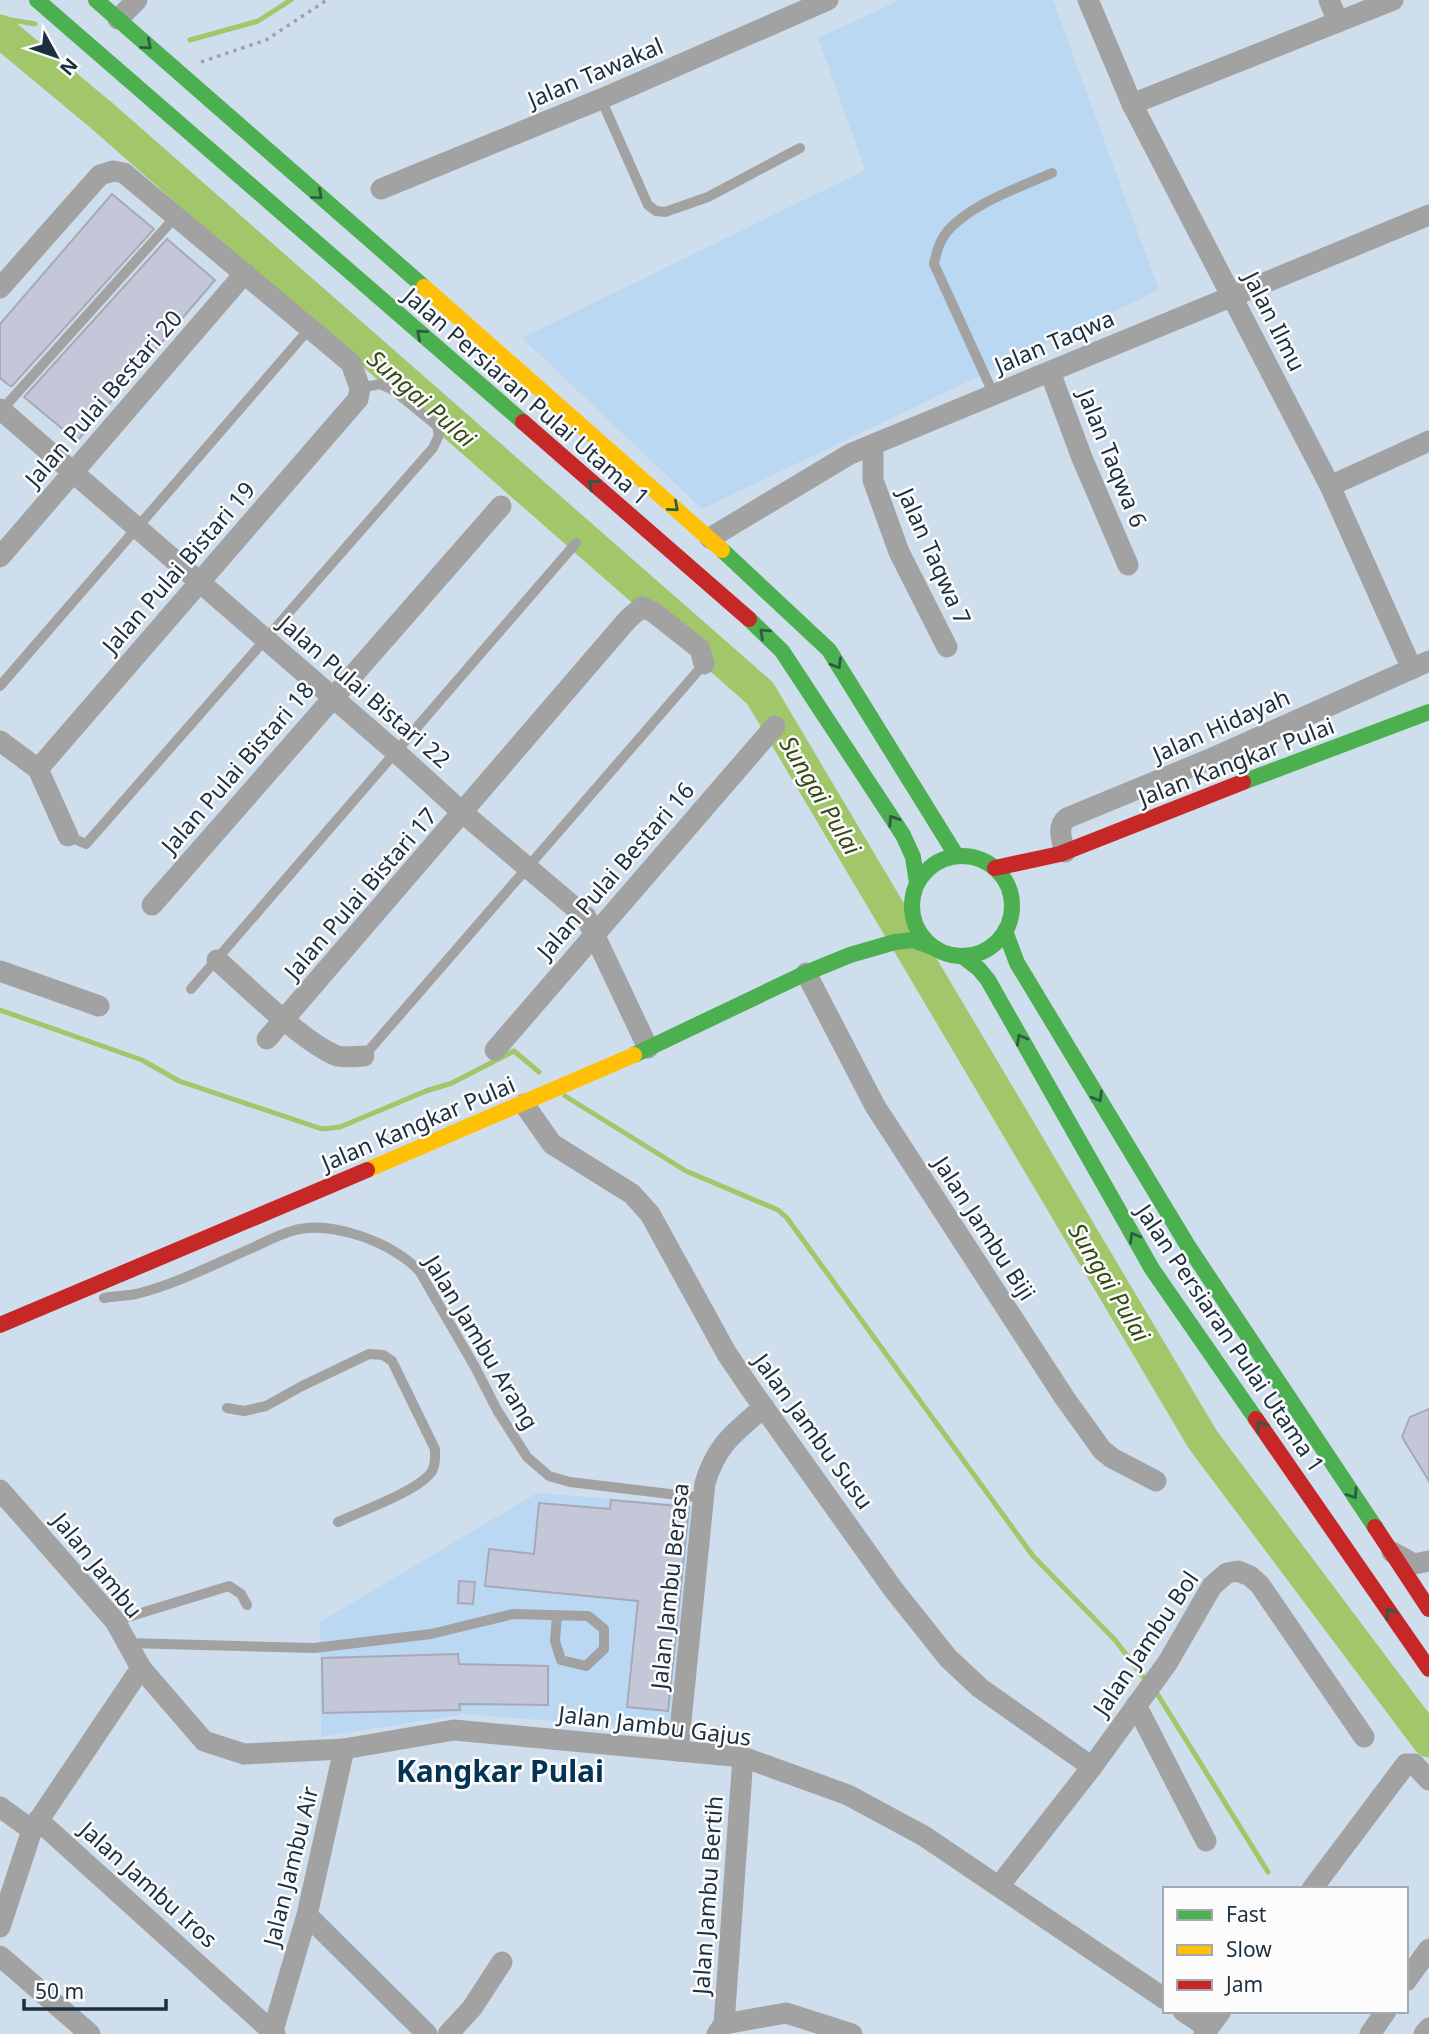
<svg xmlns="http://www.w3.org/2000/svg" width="1429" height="2034" viewBox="0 0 1429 2034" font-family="'Noto Sans',sans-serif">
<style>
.built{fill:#bbd8f3}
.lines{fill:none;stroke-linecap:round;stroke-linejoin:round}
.stream{stroke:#a2c66a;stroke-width:5}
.river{stroke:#a2c66a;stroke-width:33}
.building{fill:#c4c7d7;stroke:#a6a9b8;stroke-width:2}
.path{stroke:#9fa2a6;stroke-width:3.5;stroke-dasharray:3.5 5;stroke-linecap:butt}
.lane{stroke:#a3a2a2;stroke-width:10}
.street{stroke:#a3a2a2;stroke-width:21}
.fast{stroke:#4caf50;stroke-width:16}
.slow{stroke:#ffc107;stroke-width:16}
.jam{stroke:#c62828;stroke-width:16}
.oneway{stroke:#2d5c45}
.labels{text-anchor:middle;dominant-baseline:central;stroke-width:5;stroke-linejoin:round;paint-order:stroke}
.street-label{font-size:23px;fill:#1c2f3f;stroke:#fcfcfc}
.water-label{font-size:24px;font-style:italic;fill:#374915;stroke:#fcfcfc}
.district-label{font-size:30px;font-weight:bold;fill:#043354;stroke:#fcfcfc}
</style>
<rect width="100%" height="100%" fill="#cfdeec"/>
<g class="built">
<path d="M900 0H1053L1159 290 702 509 522 338 865 170 818 38Z"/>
<path d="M537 1493 704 1506 682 1731 464 1714 321 1737 320 1622Z"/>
</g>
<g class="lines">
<g class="stream">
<path d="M0 18 35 24"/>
<path d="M190 40 258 21 291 0"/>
<path d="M0 1010 142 1060 179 1081 322 1129 340 1127 426 1091 452 1083 514 1051 539 1072"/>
<path d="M565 1096 686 1171 778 1210 787 1218 1033 1556 1115 1640 1144 1678"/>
<path d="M1158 1695 1268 1872"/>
</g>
<path class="river" d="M0 31 101 115 760 693 1203 1440 1429 1741"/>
</g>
<g class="building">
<path d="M112 194 154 229 12 386H10L0 378V324Z"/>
<path d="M167 239 215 280 77 441 24 397Z"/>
<path d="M1429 1409V1481L1402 1437 1410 1417Z"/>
<path d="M611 1500 689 1507 668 1711 627 1707 638 1601 485 1586 489 1549 534 1554 539 1503 610 1509Z"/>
<path d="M459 1581 475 1582 473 1604 458 1603Z"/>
<path d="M458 1654 459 1664 548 1666V1705L459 1704 460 1710 323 1713 322 1658Z"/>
</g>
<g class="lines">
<path class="path" d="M201 62 266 40 327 0"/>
<g class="lane">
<path d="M601 99 648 205 656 211 665 212 708 197 800 148"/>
<path d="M994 395 934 264C936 253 939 242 946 233 968 205 1020 187 1052 173"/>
<path d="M0 412 177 215"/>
<path d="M0 686 310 328"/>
<path d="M68 836 86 844 433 448 439 435 437 426 393 390 380 384 360 388"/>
<path d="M191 989 576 543"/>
<path d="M364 1056 704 664"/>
<path d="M104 1298C114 1296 126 1296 136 1294 176 1284 215 1264 252 1248 265 1242 278 1235 292 1231 330 1219 395 1243 420 1272L475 1367 497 1410 527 1457 549 1476 570 1482 703 1498"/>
<path d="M227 1408 244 1411 266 1406 302 1386 369 1354 383 1355 392 1361 435 1449C435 1457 436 1464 432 1471 421 1490 359 1512 338 1522"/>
<path d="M115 1621 229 1586 241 1594 247 1605"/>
<path d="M127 1643 314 1648 431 1634 513 1614 588 1616 604 1629V1649L586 1666 561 1660 555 1641 557 1615"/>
</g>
<g class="street">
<path d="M1088 0 1132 104 1330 486 1412 669"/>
<path d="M1329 0 1338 22"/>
<path d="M118 19 137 0"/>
<path d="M1132 104 1393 0"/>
<path d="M381 189 601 99 828 0"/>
<path d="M0 288 100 175 113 171 124 173 351 363 360 388 358 399 38 769"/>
<path d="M1050 372 1082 458 1128 565"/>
<path d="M0 409 397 753 463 813 586 917 648 1048"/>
<path d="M873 445V480L899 552 947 647"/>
<path d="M1330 486 1429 441"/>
<path d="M710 538 850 454 1429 215"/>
<path d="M0 557 245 273"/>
<path d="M0 741 38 769 68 836"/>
<path d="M1065 852C1062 840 1056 827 1067 818L1210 759 1429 661"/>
<path d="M152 905 501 506"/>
<path d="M217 960C247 986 302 1042 337 1056 345 1058 356 1056 364 1056"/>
<path d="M0 971 99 1006"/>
<path d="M806 973 875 1106 1064 1397 1102 1450 1112 1458 1156 1481"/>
<path d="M267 1039 628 619 642 607 653 612 700 649 704 664"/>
<path d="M495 1050 775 726"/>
<path d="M524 1104 552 1144 632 1194 650 1214 727 1354 750 1388 893 1589 948 1658 980 1688 1092 1767"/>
<path d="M0 1490 115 1621 141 1668 204 1741 244 1754 344 1749 454 1730 743 1757 848 1795 924 1836 1165 1999"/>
<path d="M1392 1552 1414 1564 1429 1561"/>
<path d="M1136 1705 1206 1841"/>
<path d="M678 1751 705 1483C717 1444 734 1433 764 1407"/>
<path d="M0 1807 32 1830"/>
<path d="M38 1820 275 2034"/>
<path d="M999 1886 1092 1767 1168 1662 1212 1586 1227 1573 1238 1571 1250 1576 1260 1585 1364 1737"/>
<path d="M1312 1889 1406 1764H1414L1429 1780"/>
<path d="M307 1915 427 2034"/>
<path d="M0 1927 32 1830 141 1668"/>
<path d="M0 1956 90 2034"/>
<path d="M1406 1981 1429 1949"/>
<path d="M1183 2011 1208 2028"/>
<path d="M724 2024 786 2013 852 2034"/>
<path d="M272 2034 307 1915 344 1749"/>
<path d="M448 2034 472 2008 502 1962"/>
<path d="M717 2034 724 2024 743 1757"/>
<path d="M1204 2034 1221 2011"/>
<path d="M1370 2034 1386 2011"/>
<path d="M1424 2034 1429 2028"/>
</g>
<g class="fast">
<path d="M37 0 523 422"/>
<path d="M96 0 424 287"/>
<path d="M722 550 829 650 956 855"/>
<path d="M749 619 782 651 903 835 913 857 917 883"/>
<path d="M1243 782 1429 712"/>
<circle cx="962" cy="906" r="50"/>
<path d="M1005 931 1017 963 1188 1246 1375 1527"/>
<path d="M962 956 979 969 988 980 1152 1269 1256 1419"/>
<path d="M634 1055 806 973 850 955 895 942 913 940 935 948"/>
</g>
<g class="slow">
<path d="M424 287 722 550"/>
<path d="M367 1170 634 1055"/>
</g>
<g class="jam">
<path d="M523 422 749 619"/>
<path d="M995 868 1060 854 1243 782"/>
<path d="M0 1325 367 1170"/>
<path d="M1256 1419 1429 1669"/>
<path d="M1375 1527 1429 1609"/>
</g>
</g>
<defs><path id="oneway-chevron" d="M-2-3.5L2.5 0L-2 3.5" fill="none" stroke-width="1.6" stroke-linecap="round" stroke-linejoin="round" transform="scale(1.75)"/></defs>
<g class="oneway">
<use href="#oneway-chevron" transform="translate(147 45) rotate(41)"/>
<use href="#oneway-chevron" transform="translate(318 195) rotate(41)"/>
<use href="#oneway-chevron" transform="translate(421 334) rotate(-139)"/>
<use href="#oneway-chevron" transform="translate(593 484) rotate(-139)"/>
<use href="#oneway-chevron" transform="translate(674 507) rotate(41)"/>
<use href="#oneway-chevron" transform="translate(764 633) rotate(-138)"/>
<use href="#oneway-chevron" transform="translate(837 664) rotate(59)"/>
<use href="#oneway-chevron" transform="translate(893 820) rotate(-123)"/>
<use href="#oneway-chevron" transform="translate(1021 1039) rotate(-120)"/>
<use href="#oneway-chevron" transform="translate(1098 1097) rotate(59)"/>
<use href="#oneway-chevron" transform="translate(1134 1237) rotate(-120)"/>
<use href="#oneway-chevron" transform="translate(1261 1426) rotate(-125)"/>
<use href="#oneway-chevron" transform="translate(1353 1494) rotate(56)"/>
<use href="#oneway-chevron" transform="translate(1390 1613) rotate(-125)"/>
</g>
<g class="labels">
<g class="street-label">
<text transform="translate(595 72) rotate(-23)">Jalan Tawakal</text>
<text transform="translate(1275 321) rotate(63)">Jalan Ilmu</text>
<text transform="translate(1054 341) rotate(-23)">Jalan Taqwa</text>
<text transform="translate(527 396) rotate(41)">Jalan Persiaran Pulai Utama 1</text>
<text transform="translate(103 398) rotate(-49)">Jalan Pulai Bestari 20</text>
<text transform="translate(1113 458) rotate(68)">Jalan Taqwa 6</text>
<text transform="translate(935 556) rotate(66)">Jalan Taqwa 7</text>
<text transform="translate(178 567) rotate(-49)">Jalan Pulai Bistari 19</text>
<text transform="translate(365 691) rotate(41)">Jalan Pulai Bistari 22</text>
<text transform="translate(1221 725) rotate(-24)">Jalan Hidayah</text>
<text transform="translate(1236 761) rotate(-21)">Jalan Kangkar Pulai</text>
<text transform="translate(237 767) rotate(-49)">Jalan Pulai Bistari 18</text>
<text transform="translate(615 870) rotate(-49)">Jalan Pulai Bestari 16</text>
<text transform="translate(360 893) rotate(-49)">Jalan Pulai Bistari 17</text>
<text transform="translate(418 1123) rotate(-23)">Jalan Kangkar Pulai</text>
<text transform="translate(985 1228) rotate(57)">Jalan Jambu Biji</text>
<text transform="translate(1231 1338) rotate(56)">Jalan Persiaran Pulai Utama 1</text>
<text transform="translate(482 1342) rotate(59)">Jalan Jambu Arang</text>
<text transform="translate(814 1431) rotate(54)">Jalan Jambu Susu</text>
<text transform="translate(98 1565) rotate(51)">Jalan Jambu</text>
<text transform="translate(669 1586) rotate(-84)">Jalan Jambu Berasa</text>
<text transform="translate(1145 1643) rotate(-56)">Jalan Jambu Bol</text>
<text transform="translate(655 1725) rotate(7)">Jalan Jambu Gajus</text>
<text transform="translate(290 1866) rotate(-76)">Jalan Jambu Air</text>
<text transform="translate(149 1884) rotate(42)">Jalan Jambu Iros</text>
<text transform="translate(707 1895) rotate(-86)">Jalan Jambu Bertih</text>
</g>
<g class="water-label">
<text transform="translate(422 398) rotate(41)">Sungai Pulai</text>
<text transform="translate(821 795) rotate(59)">Sungai Pulai</text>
<text transform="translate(1110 1282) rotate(59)">Sungai Pulai</text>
</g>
<g class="district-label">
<text x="500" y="1770">Kangkar Pulai</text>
</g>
</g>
<rect x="1163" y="1887" width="245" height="126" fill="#fcfcfc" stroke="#a2aab0" stroke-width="2"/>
<rect x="1177" y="1910" width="35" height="10" fill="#4caf50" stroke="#a2aab0" stroke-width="2"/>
<text x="1226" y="1922" font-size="21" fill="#1c2f3f">Fast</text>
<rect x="1177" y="1945" width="35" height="10" fill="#ffc107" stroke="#a2aab0" stroke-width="2"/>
<text x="1226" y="1957" font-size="21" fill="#1c2f3f">Slow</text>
<rect x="1177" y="1980" width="35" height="10" fill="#c62828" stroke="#a2aab0" stroke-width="2"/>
<text x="1226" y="1992" font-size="21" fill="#1c2f3f">Jam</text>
<g transform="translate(56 56) rotate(130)" stroke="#fcfcfc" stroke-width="5" paint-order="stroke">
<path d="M0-5L12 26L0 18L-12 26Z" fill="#1c2f3f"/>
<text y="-10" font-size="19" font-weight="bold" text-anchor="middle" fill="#1c2f3f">N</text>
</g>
<path d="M24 1999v10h142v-10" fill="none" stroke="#1c2f3f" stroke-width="3.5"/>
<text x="35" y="1999" font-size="21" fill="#1c2f3f" stroke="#fcfcfc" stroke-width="5" paint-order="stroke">50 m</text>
</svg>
